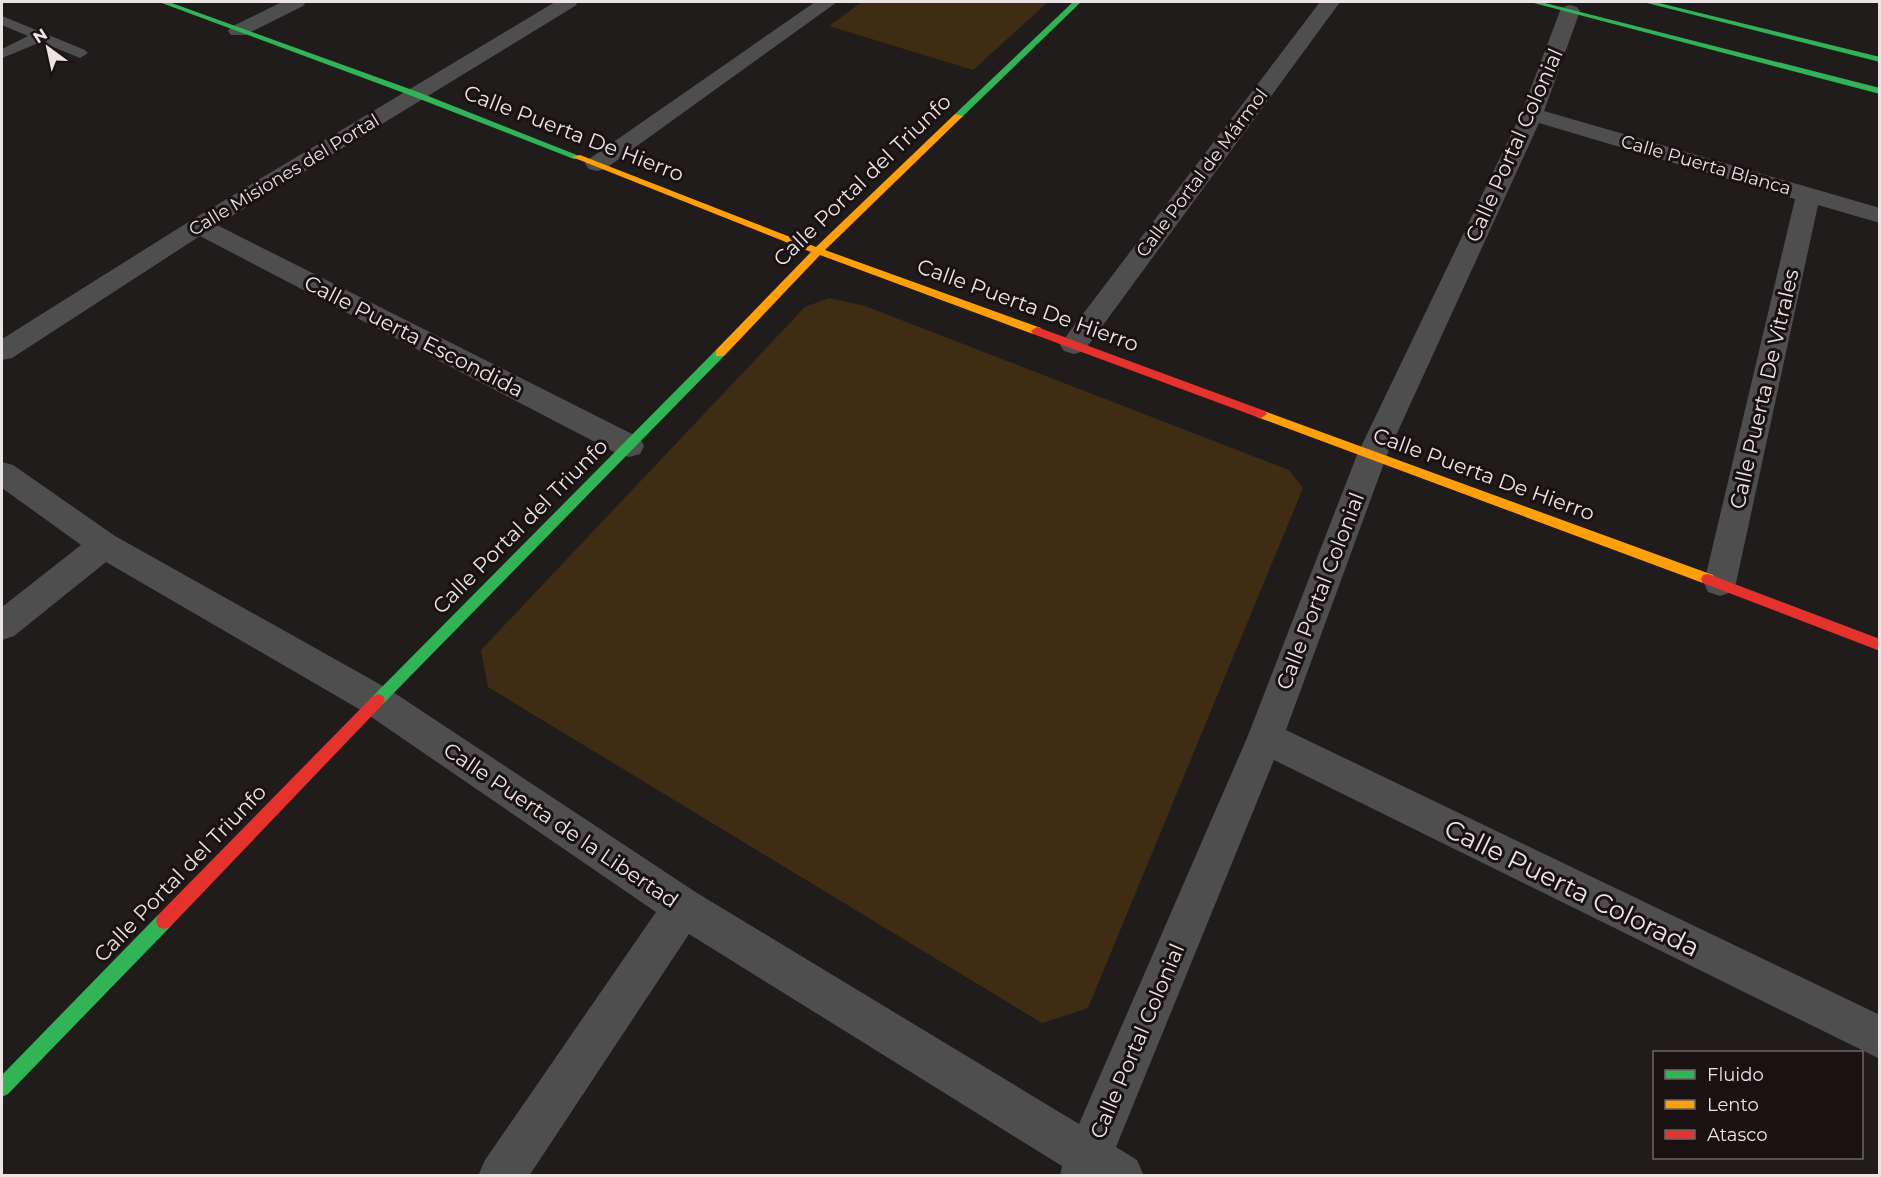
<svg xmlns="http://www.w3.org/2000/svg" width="1881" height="1177" viewBox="0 0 1881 1177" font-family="Montserrat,sans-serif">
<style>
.green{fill:#3e2d12}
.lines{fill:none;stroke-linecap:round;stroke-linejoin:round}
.lane{fill:#4f4e4e;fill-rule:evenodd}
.street{fill:#4f4e4e;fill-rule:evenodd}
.fast{fill:#30b455;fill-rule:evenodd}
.slow{fill:#ff9f0a;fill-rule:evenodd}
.jam{fill:#e5322d;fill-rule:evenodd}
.labels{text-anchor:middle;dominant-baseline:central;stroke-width:6;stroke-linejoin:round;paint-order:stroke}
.far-street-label{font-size:18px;fill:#eae4e5;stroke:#191112}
.street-label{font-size:21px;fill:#eae4e5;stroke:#191112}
.near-street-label{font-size:26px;fill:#eae4e5;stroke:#191112}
</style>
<rect width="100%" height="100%" fill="#211c1c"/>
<g class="green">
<path d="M862 2H1048L973 70 829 26Z"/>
<path d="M829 298 865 306 1289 470 1303 488 1088 1008 1042 1023 488 687 481 650 805 307Z"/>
</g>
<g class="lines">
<path class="lane" d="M2 16 85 50 88 53 80 58 41 42 2 58V49L28 36 2 25Z"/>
<g class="street">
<path d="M282 2H306L303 6 245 35H231L228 31 231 27Z"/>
<path d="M555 2H578L575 6 217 225 640 438 644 446 640 454 629 457 618 454 200 236 12 358 2 360V339L190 221Z"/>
<path d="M815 2H837L605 169 597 171 589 169 585 164 589 159Z"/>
<path d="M1320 2H1340L1084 351 1074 354 1064 351 1060 345 1064 339Z"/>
<path d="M1570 5 1577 7 1580 11 1544 111 1880 208V223L1818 205 1736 583 1732 592 1720 596 1708 592 1704 583 1795 199 1539 123 1387 455 1286 730 1880 1015V1059L1274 760 1116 1147 1137 1160 1144 1176H1060L1062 1166 689 934 529 1176H478L485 1160 656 912 364 712 106 562 14 636 2 640V607L81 545 2 488V462L13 465 115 536 390 690 697 893 1079 1124 1247 738 1357 455 1521 114 1560 11 1563 7Z"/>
</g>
<g class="fast">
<path d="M159 2H169L418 92 582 157 574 159 412 96Z"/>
<path d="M1073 2H1081L961 118H955V114Z"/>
<path d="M1530 2H1541L1880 88V94Z"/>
<path d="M1643 2H1655L1880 57V62Z"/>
<path d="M720 349 724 350V356L383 704 378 706 373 704 371 700 373 696 716 350Z"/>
<path d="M164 913 170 915 172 921 170 927 8 1094 2 1097V1075L158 915Z"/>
</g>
<g class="slow">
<path d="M955 114 963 116 825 250 1041 328V334H1033L820 255 724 356H716V350L811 252 572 157 580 155 816 247Z"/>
<path d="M1261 410 1713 575 1715 579 1713 583H1703L1257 417 1255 414Z"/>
</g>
<g class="jam">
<path d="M1037 327 1265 411 1267 414 1261 418 1257 417 1033 334 1031 331Z"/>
<path d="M1708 574 1880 639V651L1703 583 1701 579 1703 575Z"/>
<path d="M378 694 383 696 385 700 383 704 170 927 164 929 158 927 156 921 158 915 373 696Z"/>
</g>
</g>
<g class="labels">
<g class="far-street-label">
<text transform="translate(1706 165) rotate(16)">Calle Puerta Blanca</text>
<text transform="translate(1202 173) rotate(-53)">Calle Portal de Mármol</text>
<text transform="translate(284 175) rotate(-31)">Calle Misiones del Portal</text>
</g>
<g class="street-label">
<text transform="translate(574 133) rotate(21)">Calle Puerta De Hierro</text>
<text transform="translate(1514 145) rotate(-66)">Calle Portal Colonial</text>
<text transform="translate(862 180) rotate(-44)">Calle Portal del Triunfo</text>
<text transform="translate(1028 305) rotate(20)">Calle Puerta De Hierro</text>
<text transform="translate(414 336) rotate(27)">Calle Puerta Escondida</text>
<text transform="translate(1764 389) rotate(-77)">Calle Puerta De Vitrales</text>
<text transform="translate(1484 474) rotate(20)">Calle Puerta De Hierro</text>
<text transform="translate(520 526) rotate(-45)">Calle Portal del Triunfo</text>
<text transform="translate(1320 591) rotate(-69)">Calle Portal Colonial</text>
<text transform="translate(561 825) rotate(34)">Calle Puerta de la Libertad</text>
<text transform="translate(180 873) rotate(-46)">Calle Portal del Triunfo</text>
<text transform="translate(1137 1041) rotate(-67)">Calle Portal Colonial</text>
</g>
<g class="near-street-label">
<text transform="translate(1572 888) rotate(26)">Calle Puerta Colorada</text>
</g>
</g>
<rect width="1881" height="1177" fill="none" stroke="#eae4e5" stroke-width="6"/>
<rect x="1653" y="1051" width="210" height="108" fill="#191112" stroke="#6d6566" stroke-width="1.5"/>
<rect x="1665" y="1070" width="30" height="9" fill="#30b455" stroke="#6d6566" stroke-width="1.5"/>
<text x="1707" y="1081" font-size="18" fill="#eae4e5">Fluido</text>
<rect x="1665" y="1100" width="30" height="9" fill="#ff9f0a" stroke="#6d6566" stroke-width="1.5"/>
<text x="1707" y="1111" font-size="18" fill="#eae4e5">Lento</text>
<rect x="1665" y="1130" width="30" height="9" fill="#e5322d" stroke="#6d6566" stroke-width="1.5"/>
<text x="1707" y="1141" font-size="18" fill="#eae4e5">Atasco</text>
<g transform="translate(48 48) rotate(327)" stroke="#191112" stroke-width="4.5" paint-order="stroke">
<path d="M0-4.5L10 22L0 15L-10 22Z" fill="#eae4e5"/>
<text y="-9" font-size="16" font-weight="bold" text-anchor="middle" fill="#eae4e5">N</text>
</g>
</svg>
